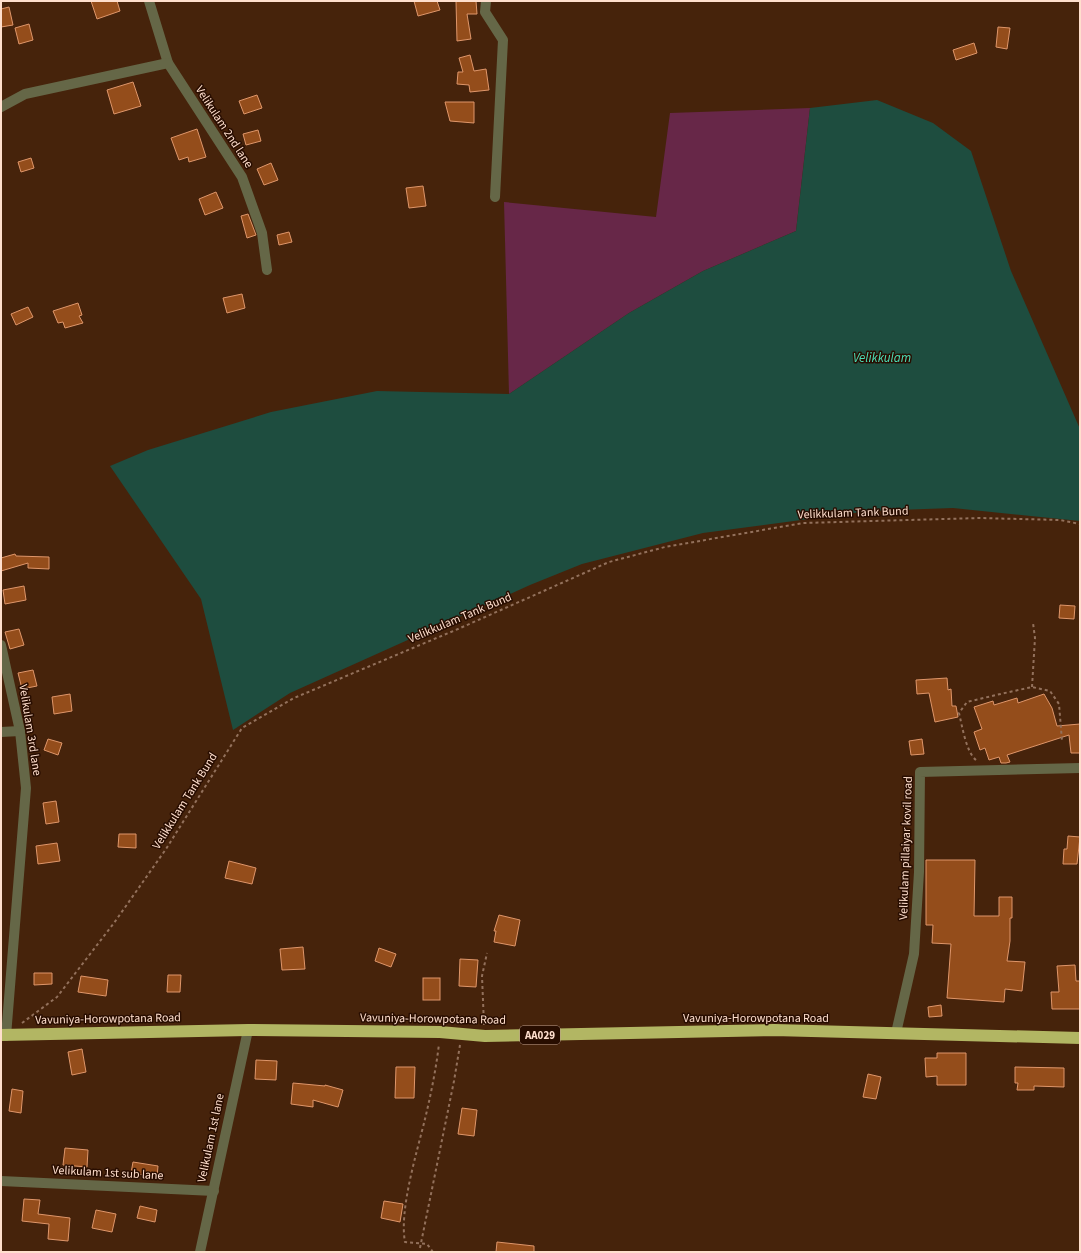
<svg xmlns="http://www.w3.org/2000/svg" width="1081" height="1253" viewBox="0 0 1081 1253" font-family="'Source Sans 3',sans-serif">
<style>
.green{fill:#672748}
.water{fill:#1e4d3f}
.building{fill:#944d1b;stroke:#df966a}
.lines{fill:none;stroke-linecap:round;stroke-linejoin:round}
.path{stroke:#93715c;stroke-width:2;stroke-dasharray:3 3;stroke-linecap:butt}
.minor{stroke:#656747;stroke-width:10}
.highway{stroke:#b2b663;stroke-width:12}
.labels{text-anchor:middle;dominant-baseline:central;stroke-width:3;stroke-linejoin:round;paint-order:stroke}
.shield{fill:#280d00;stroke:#bea090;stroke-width:1}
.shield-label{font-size:11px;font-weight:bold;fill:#ffdfcd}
.street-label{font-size:12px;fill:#ffdfcd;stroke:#280d00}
.water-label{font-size:13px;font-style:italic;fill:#4cdfb7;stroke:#280d00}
</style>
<rect width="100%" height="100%" fill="#46230b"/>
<path class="green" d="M810 108 796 231 703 271 629 313 509 394 504 202 656 217 670 113Z"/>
<path class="water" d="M877 100 933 123 971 151 1011 271 1080 429V521L953 508 869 511 703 533 582 564 530 585 290 693 233 730 201 599 110 466 148 450 271 412 377 391 509 394 629 313 703 271 796 231 810 108Z"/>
<g class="building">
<path d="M91 1H117L120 11 97 19Z"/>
<path d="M414 1H437L440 10 418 16Z"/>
<path d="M456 1H476L477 14H467L471 39 457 41Z"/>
<path d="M9 7 13 25 1 27V9Z"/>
<path d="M29 24 33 40 19 44 15 28Z"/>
<path d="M998 27 1010 28 1007 49 996 47Z"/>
<path d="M974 43 977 53 956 60 953 50Z"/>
<path d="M470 55 474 71 486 69 489 90 470 92 469 85 457 84 458 72H463L459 58Z"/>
<path d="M133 82 141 106 114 114 107 90Z"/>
<path d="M257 95 262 108 244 114 239 101Z"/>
<path d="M445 102H474V123L450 121Z"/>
<path d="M197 129 206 157 189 162 188 157 179 160 171 138Z"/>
<path d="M258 130 261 141 246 145 243 134Z"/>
<path d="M31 158 34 168 21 172 18 162Z"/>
<path d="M271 163 278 180 264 185 257 169Z"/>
<path d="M423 186 426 206 409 208 406 188Z"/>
<path d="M216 192 223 208 205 215 199 199Z"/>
<path d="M248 214 256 235 247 238 241 216Z"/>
<path d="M289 232 292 242 279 245 277 235Z"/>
<path d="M242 294 245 308 227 313 223 298Z"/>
<path d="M78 303 82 315 79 316 83 323 65 328 63 322 58 323 53 311Z"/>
<path d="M28 307 33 317 16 325 11 314Z"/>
<path d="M15 554 16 556 49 557V569L28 568V563L1 571V558Z"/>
<path d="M24 586 26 600 5 604 3 590Z"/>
<path d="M1060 605 1075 606 1074 619 1059 618Z"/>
<path d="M19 629 24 645 10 649 5 632Z"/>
<path d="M33 670 37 686 22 689 18 673Z"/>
<path d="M947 678 948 690 951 689 952 706H956L958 717 935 722 929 693 917 694 916 680Z"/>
<path d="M70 694 72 711 54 714 52 697Z"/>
<path d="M1044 694 1052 708 1057 726 1080 724V753H1071L1069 735 1007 755 1010 762 1006 763H1001L999 757 989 760 985 748 980 750 974 732 982 729 974 707 993 701 994 705 1017 698 1018 703Z"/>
<path d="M48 739 62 743 58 755 44 750Z"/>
<path d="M922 739 924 754 911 755 909 741Z"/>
<path d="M56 801 59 822 46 824 43 803Z"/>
<path d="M119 834H136V848L118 847Z"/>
<path d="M1068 836 1080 837 1077 864H1063L1064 849H1067Z"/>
<path d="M57 843 60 861 38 864 36 846Z"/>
<path d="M926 860H975L974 916H999V897H1012V918H1010V941L1007 961 1025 962 1022 991 1005 989 1004 1002 947 998 951 944 932 943 933 925H926Z"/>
<path d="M229 861 256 868 252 884 225 878Z"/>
<path d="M499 915 520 920 515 946 494 942 496 931H494Z"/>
<path d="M303 947 305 969 282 970 280 949Z"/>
<path d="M379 948 396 954 391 967 375 961Z"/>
<path d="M460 959 478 960 476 987 459 986Z"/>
<path d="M1075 965 1076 981H1080V1009H1052L1051 992H1059L1057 966Z"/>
<path d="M34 973H52V984L34 985Z"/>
<path d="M168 975H181L180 992H167Z"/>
<path d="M81 976 108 980 106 996 78 992Z"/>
<rect x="423" y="978" width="17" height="22"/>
<path d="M941 1005 942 1016 929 1017 928 1007Z"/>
<path d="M82 1049 86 1072 72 1075 68 1052Z"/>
<path d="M937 1053H966V1085H937V1076L926 1077 925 1058H937Z"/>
<path d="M256 1060 277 1061 276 1080 255 1079Z"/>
<path d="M396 1067H415L414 1098H395Z"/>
<path d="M1015 1067 1064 1068V1087L1034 1086V1090H1017L1018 1083H1015Z"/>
<path d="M868 1074 881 1077 876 1099 863 1097Z"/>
<path d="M293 1083 325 1086V1085L343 1090 338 1107 313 1100V1107L291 1104Z"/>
<path d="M12 1089 23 1091 21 1113 9 1111Z"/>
<path d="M462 1108 477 1110 474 1136 458 1134Z"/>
<path d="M65 1148 88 1150 87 1167 63 1165Z"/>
<path d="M133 1162 158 1166 157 1177 131 1173Z"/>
<path d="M24 1199 40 1200 38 1214 70 1218 68 1241 48 1239 49 1224 22 1221Z"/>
<path d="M384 1201 403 1204 400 1222 381 1218Z"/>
<path d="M140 1206 157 1210 155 1222 137 1218Z"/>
<path d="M96 1210 116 1214 112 1232 92 1228Z"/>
<path d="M497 1242 534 1246V1252H496Z"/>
</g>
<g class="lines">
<g class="path">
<path d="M1032 687 1035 638 1033 623"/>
<path d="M976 760C966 752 962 725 959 713L967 702 996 695 1032 687 1050 691 1059 704 1062 741"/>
<path d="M22 1023 57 997 114 923 166 849 242 728 294 698 458 629 609 562 665 547 803 523 979 518 1060 520 1080 524"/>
<path d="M484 1025 482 976 487 953"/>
<path d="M420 1248 454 1081 460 1045"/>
<path d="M433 1252 427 1244 405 1242C399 1210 417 1152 425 1119 431 1094 436 1069 439 1044"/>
</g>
<g class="minor">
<path d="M149 1 168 63 242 177 262 233 267 270"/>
<path d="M486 1 485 12 503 40 495 197"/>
<path d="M1 107 25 94 168 63"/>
<path d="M1 645 20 731 26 788 6 1036"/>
<path d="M1 732 20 731"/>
<path d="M896 1033 914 954 919 872 920 772 1080 768"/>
<path d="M1 1181 214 1191"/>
<path d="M200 1252 248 1030"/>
</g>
<path class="highway" d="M1 1035 248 1030 440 1032 485 1036 774 1030 1080 1038"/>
</g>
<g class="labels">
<rect class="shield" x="520" y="1026" width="40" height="18" rx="3"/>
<g class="shield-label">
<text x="540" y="1035">AA029</text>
</g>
<g class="street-label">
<text transform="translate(224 127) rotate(57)">Velikulam 2nd lane</text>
<text transform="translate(853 513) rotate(-2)">Velikkulam Tank Bund</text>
<text transform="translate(460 618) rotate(-23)">Velikkulam Tank Bund</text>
<text transform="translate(30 730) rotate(81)">Velikulam 3rd lane</text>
<text transform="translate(185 801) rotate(-58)">Velikkulam Tank Bund</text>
<text transform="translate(906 848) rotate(-88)">Velikulam pillaiyar kovil road</text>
<text x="756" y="1018">Vavuniya-Horowpotana Road</text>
<text transform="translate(108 1019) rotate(-1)">Vavuniya-Horowpotana Road</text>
<text transform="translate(433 1019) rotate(1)">Vavuniya-Horowpotana Road</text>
<text transform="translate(211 1138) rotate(-78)">Velikulam 1st lane</text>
<text transform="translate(108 1173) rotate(3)">Velikulam 1st sub lane</text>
</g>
<g class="water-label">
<text x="882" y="358">Velikkulam</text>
</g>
</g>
<rect width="1081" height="1253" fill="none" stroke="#ffdfcd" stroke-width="4"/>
</svg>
